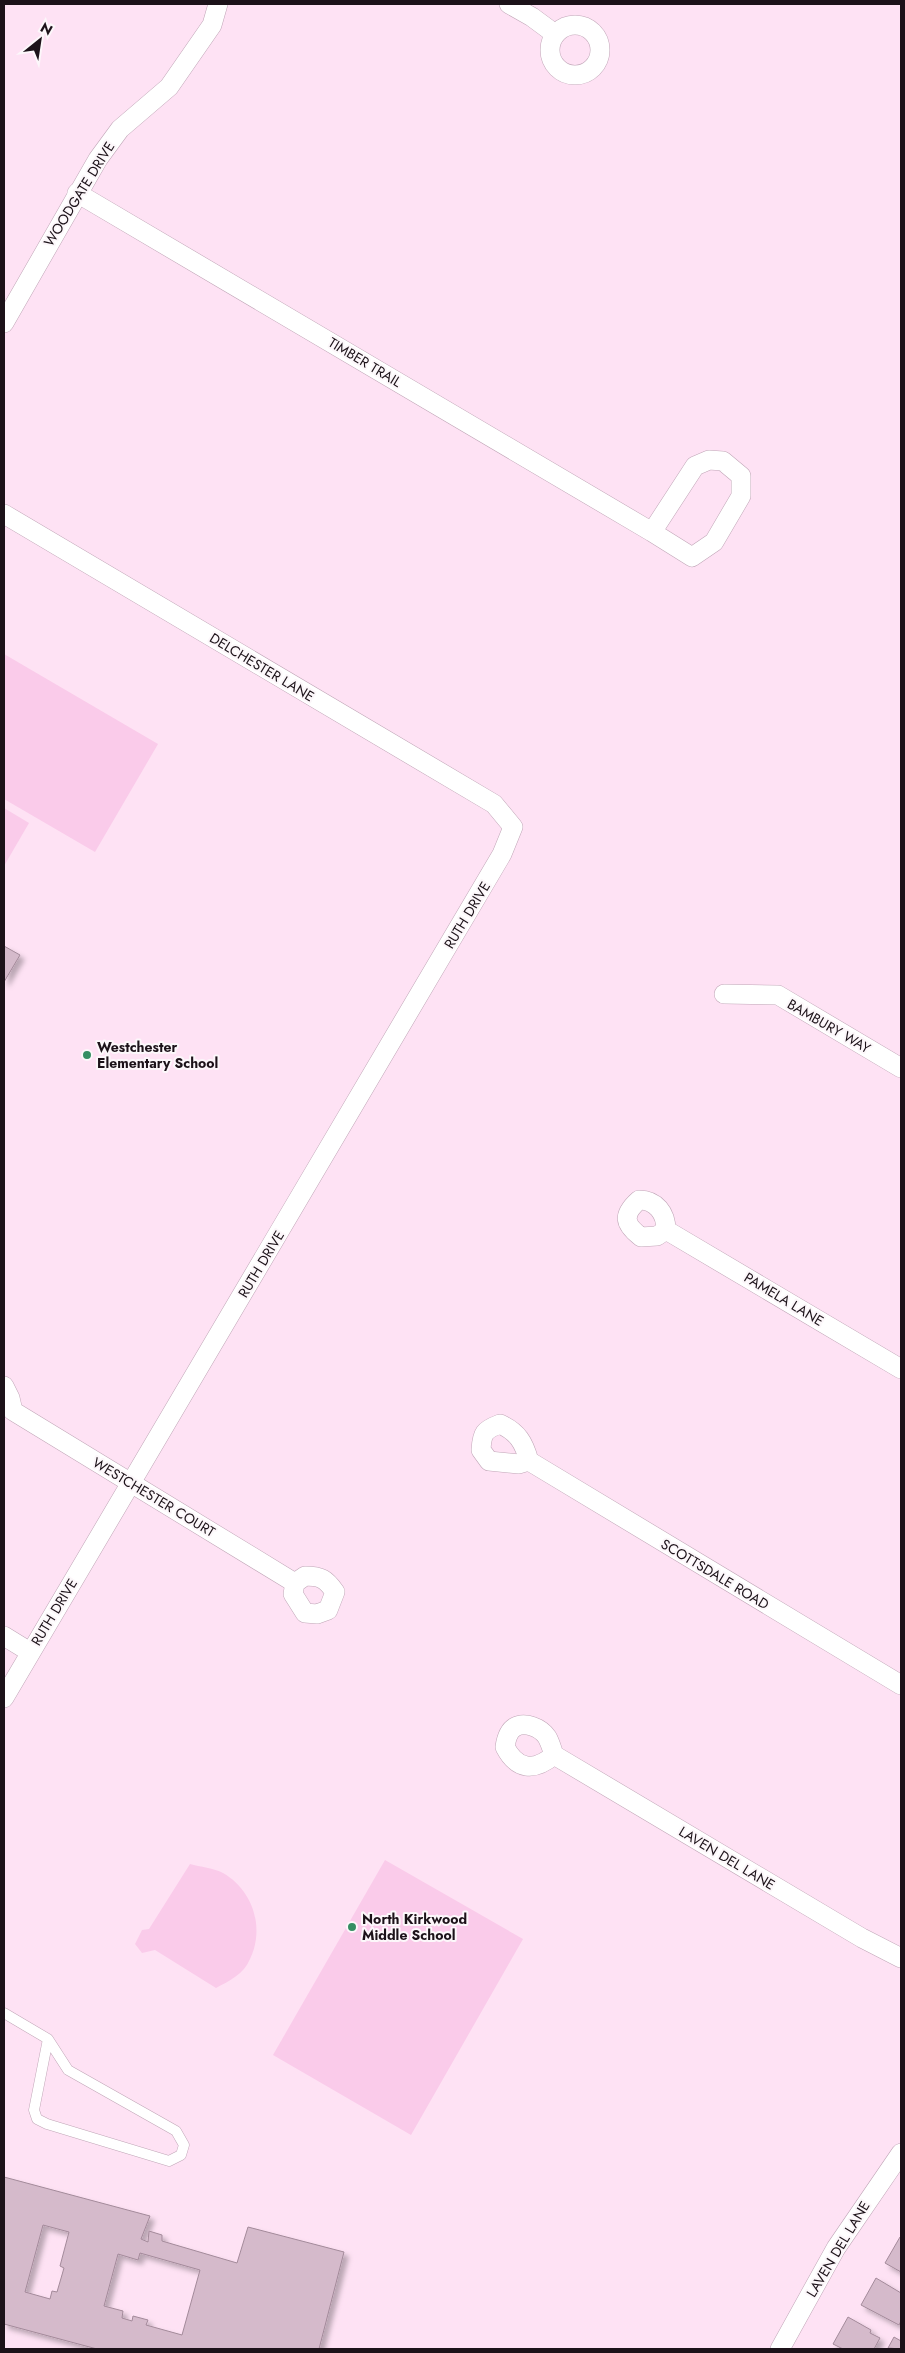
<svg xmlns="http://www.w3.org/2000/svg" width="905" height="2353" viewBox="0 0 905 2353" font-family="Jost,sans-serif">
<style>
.green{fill:#facbea}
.building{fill:#d5bacb;stroke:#a38a9a;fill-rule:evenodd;filter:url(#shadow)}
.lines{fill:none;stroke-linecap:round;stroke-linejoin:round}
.service-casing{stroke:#c0a6b7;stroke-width:11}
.minor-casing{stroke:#c0a6b7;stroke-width:20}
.service{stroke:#fff;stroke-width:10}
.minor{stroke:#fff;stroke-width:19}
.poi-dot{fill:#358e63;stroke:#fcf7fa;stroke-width:2}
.labels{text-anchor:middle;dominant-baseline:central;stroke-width:4;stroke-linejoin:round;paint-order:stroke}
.street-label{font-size:14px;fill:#1c1219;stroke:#fcf7fa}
.poi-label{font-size:14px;font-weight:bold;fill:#1c1219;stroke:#fcf7fa;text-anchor:start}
</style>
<defs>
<filter id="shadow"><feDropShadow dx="4.5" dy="4.5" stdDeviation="2.5" flood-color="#0004"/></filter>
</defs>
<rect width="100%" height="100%" fill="#fee2f4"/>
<g class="green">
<path d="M4 654 158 744 95 852 4 799Z"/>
<path d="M4 808 29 823 4 866Z"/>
<path d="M385 1860 523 1939 411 2135 273 2055Z"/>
<path d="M190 1864C200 1867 214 1868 223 1873 253 1890 265 1928 250 1959 244 1974 229 1981 216 1988L155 1950 142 1953 135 1944 142 1930 149 1929Z"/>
</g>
<g class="building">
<path d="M4 946 20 955 4 982Z"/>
<path d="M4 2177 150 2216 141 2239 148 2242 149 2231 162 2235V2241L237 2263 248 2227 344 2252 319 2349H97L4 2324ZM43 2225 69 2232 60 2266 64 2268 57 2292 52 2291 50 2299 25 2292ZM140 2253 200 2270 182 2335 146 2325 148 2320 133 2316 132 2321 122 2318 123 2311 104 2306 118 2254 138 2260Z"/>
<path d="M900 2237 901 2238V2272L885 2263Z"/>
<path d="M876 2278 901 2293V2321L899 2325 861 2305Z"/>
<path d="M848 2317 871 2330 870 2333 880 2338 874 2349H843L833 2344Z"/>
<path d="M894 2337 901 2341V2349L888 2348Z"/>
</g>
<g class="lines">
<defs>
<path id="service" d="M4 2013 48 2039 68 2070 176 2131 184 2145 181 2155 169 2161 47 2124 37 2119 34 2110 48 2039"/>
<g id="minor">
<path d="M509 4 532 17 555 34"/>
<circle cx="575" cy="50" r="25"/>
<path d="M77 193 652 532 695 466 709 460 723 461 741 476V496L714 542 692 557 652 532"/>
<path d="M4 323 98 159 120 129 169 87 212 25 218 4"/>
<path d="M4 514 494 804 513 827 502 854 4 1698"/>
<path d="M724 994 778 995 901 1068"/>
<path d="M639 1200C656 1200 666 1213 666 1230L657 1236 641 1237C624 1224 622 1215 639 1200Z"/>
<path d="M666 1230 901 1369"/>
<path d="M4 1386 10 1398 13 1411 295 1583"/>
<path d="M529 1461 519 1464 489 1461 481 1450C482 1433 484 1430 500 1424 518 1432 524 1443 529 1461L901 1685"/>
<path d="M305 1576C321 1576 326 1579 335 1592L328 1610 317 1614 305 1613 293 1594 295 1583Z"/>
<path d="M4 1636 30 1652"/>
<path d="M554 1755C534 1772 517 1770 505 1747 506 1740 508 1731 515 1727 525 1721 541 1728 547 1737 550 1742 552 1749 554 1755L862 1938 901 1958"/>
<path d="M780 2349 836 2248 901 2153"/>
</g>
</defs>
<use href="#service" class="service-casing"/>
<use href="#minor" class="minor-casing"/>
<use href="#service" class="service"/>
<use href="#minor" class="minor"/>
</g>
<g class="poi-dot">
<circle cx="87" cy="1055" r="5"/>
<circle cx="352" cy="1927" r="5"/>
</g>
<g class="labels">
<g class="street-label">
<text transform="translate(79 194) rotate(-58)">WOODGATE DRIVE</text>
<text transform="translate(365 362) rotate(31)">TIMBER TRAIL</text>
<text transform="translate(262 667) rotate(31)">DELCHESTER LANE</text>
<text transform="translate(467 915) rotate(-59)">RUTH DRIVE</text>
<text transform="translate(829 1026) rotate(30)">BAMBURY WAY</text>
<text transform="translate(261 1264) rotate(-59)">RUTH DRIVE</text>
<text transform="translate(784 1299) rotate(31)">PAMELA LANE</text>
<text transform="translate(154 1497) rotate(31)">WESTCHESTER COURT</text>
<text transform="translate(715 1574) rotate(31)">SCOTTSDALE ROAD</text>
<text transform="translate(54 1612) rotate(-59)">RUTH DRIVE</text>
<text transform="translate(727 1858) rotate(31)">LAVEN DEL LANE</text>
<text transform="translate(838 2249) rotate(-59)">LAVEN DEL LANE</text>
</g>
<g class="poi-label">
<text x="97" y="1047">Westchester<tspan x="97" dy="16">Elementary School</tspan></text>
<text x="362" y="1919">North Kirkwood<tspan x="362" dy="16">Middle School</tspan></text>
</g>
</g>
<rect width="905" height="2353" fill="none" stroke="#1c1219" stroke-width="10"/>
<g transform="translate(40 40) rotate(30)" stroke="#fcf7fa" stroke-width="4" paint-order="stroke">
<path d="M0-4L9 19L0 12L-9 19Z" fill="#1c1219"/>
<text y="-8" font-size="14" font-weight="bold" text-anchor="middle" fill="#1c1219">N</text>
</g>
</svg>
